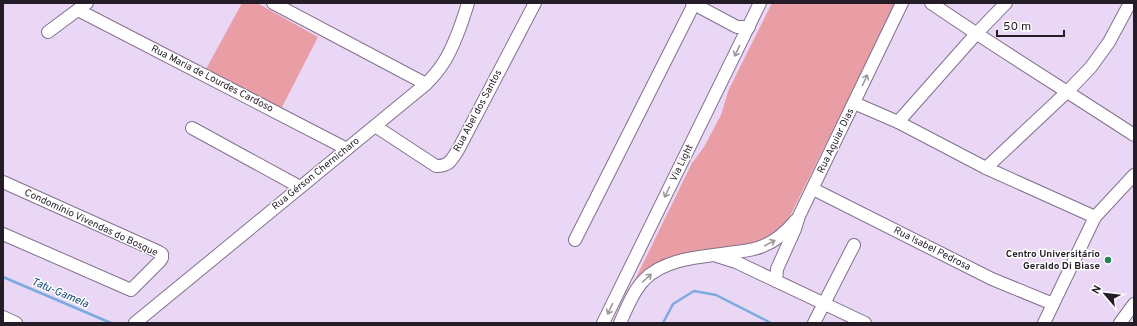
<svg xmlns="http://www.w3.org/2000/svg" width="1137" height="326" viewBox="0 0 1137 326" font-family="Overpass,sans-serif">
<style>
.green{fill:#e99da4}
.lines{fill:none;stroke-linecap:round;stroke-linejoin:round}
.stream{stroke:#7baadf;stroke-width:2.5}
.minor-casing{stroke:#82718d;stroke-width:14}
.minor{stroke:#fff;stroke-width:12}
.oneway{stroke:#9c999e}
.poi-dot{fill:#228159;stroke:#fff;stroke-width:1.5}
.labels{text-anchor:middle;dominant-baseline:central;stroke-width:3;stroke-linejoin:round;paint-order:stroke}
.street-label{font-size:10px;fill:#241d28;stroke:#fff}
.poi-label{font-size:10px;font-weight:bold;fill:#241d28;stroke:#fff;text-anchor:end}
.water-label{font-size:11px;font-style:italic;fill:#184a7b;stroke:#fff}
</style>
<rect width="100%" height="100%" fill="#ead7f6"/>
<g class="green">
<path d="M242 3H257L318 37 281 109 206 69Z"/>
<path d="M772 3H896L788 220 781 228 774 234 765 239 750 243 670 257 647 268 634 282 692 163 704 147 721 115 729 89Z"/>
</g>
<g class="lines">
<g class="stream">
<path d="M3 277 111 323"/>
<path d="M663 323 673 304 694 291 716 295 771 323"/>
</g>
<defs>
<g id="minor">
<path d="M273 3 426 84"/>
<path d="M692 3 737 27H749"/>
<path d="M931 3C998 49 1067 91 1134 135"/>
<path d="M78 10 347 149"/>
<path d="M48 32 87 3"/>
<path d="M854 103 898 122 986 168 1095 217"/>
<path d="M898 122 976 34 1006 3"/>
<path d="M375 126 436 166C450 166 451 160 458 150L535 3"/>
<path d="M192 128 300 187"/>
<path d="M986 168 1068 91 1091 67 1109 42 1130 3"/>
<path d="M3 182 159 252 162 254V258L160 261 131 290 3 234"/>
<path d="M813 189 992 279 1053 304"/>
<path d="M575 240 694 4"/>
<path d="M717 256 736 262 865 323"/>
<path d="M776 281 777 269 795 229 799 216 902 3"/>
<path d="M3 317 16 323"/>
<path d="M135 323 426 84C433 77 439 70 444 62 455 44 462 23 468 3"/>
<path d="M603 323 760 3"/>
<path d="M620 323C626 310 633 291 644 280 666 257 705 257 736 252 745 251 754 250 763 246 776 241 787 231 796 220"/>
<path d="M814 323 854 245"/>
<path d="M1044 323 1095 217 1134 175"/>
<path d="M1120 323 1134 304"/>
</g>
</defs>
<use href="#minor" class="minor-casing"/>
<use href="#minor" class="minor"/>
</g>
<defs><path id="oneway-shaft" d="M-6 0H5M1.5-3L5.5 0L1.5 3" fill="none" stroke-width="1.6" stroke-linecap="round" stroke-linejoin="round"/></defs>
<g class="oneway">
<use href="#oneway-shaft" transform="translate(737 51) rotate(116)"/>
<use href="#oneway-shaft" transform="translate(865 80) rotate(-65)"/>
<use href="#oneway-shaft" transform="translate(667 192) rotate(116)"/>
<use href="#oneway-shaft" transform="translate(770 243) rotate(-28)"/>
<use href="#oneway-shaft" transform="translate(647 278) rotate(-42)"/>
<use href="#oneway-shaft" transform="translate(610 309) rotate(116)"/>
</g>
<circle class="poi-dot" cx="1108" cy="260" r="4"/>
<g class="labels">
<g class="street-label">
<text transform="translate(212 79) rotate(27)">Rua Maria de Lourdes Cardoso</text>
<text transform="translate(478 111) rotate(-62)">Rua Abel dos Santos</text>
<text transform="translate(836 141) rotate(-64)">Rua Aguiar Dias</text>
<text transform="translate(682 163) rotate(-64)">Via Light</text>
<text transform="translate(316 174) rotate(-39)">Rua Gérson Chernicharo</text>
<text transform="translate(91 223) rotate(25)">Condomínio Vivendas do Bosque</text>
<text transform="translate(932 249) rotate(27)">Rua Isabel Pedrosa</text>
</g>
<g class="poi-label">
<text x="1100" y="254">Centro Universitário<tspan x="1100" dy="12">Geraldo Di Biase</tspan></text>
</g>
<g class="water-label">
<text transform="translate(60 293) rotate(23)">Tatu-Gamela</text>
</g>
</g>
<rect width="1137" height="326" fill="none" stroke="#241d28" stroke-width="8"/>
<g transform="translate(1105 294) rotate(298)" stroke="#ffffff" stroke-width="3" paint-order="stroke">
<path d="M0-3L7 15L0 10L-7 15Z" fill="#241d28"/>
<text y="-6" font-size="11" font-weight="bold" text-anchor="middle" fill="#241d28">N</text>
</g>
<path d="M997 30v6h67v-6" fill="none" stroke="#241d28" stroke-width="2"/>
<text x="1003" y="30" font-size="12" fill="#241d28" stroke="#ffffff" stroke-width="3" paint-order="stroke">50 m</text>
</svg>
